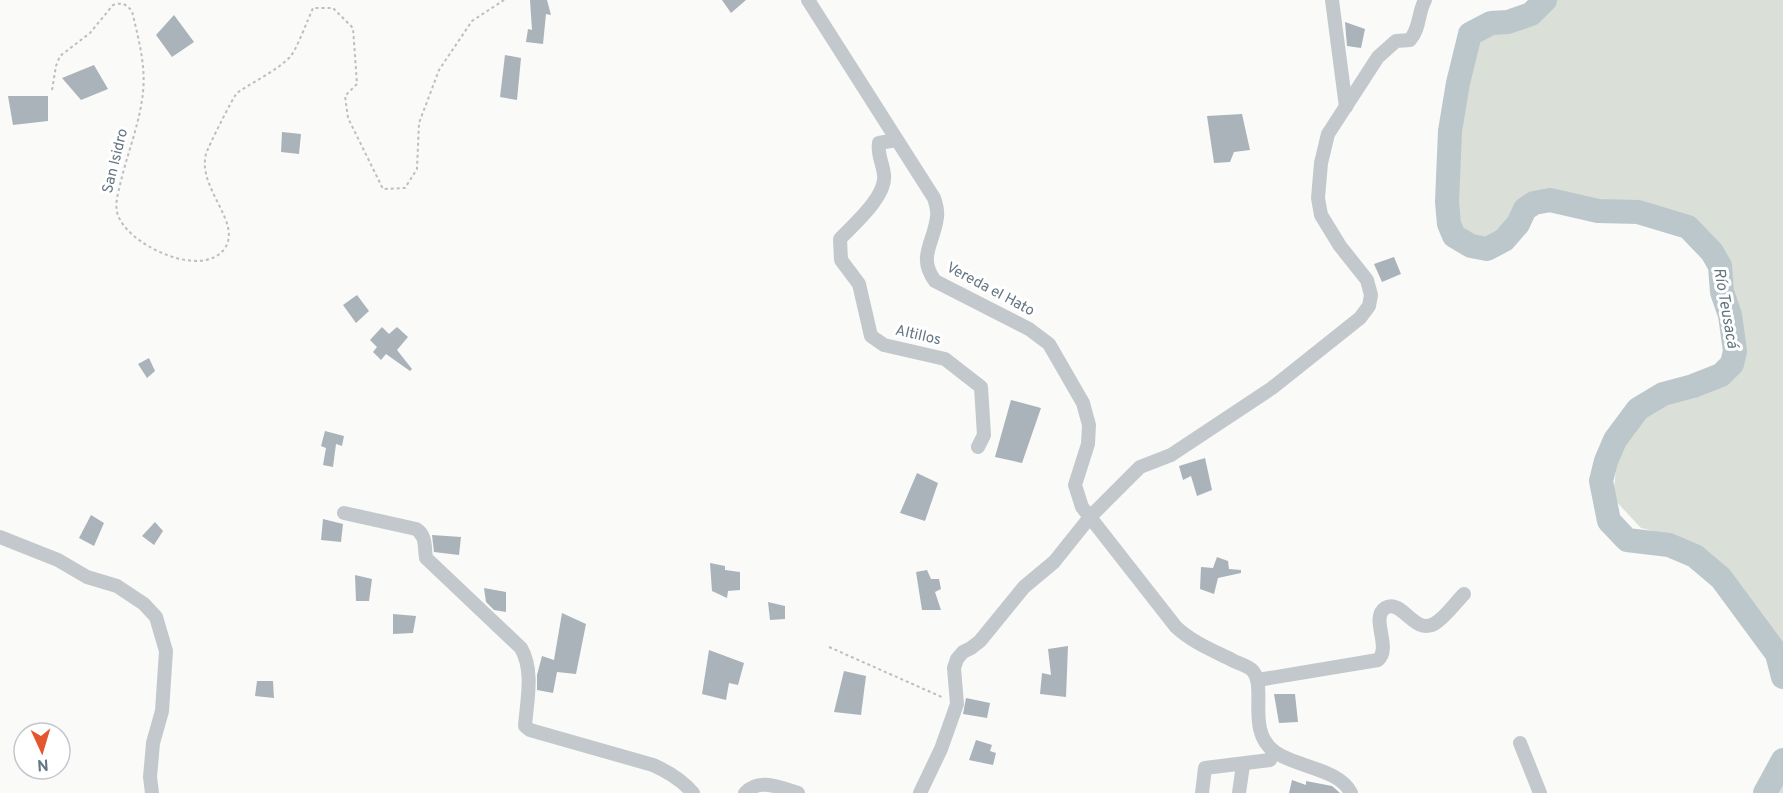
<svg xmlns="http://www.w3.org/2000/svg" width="1783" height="793" viewBox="0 0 1783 793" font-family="Overpass,sans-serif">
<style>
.green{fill:#dadfd7}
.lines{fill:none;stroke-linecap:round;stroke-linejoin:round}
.river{stroke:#bbc7cb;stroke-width:24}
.building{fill:#aab3b9}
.path{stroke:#bbbfc2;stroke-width:2;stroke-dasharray:3 3;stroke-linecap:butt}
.minor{stroke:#c3c8cc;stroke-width:14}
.labels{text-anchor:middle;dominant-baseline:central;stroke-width:6;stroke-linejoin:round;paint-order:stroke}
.street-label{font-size:15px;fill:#657683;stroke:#fff}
.water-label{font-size:16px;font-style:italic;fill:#60757c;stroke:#fff}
</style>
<rect width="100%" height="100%" fill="#fafaf8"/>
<g class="green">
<path d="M1534 0H1783V680L1763 626 1727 588 1696 547 1669 535 1641 528 1613 498 1618 449 1640 414 1688 394 1725 382 1740 362 1729 318 1716 243 1674 220 1644 213 1558 207 1516 214 1500 238 1478 252 1459 250C1437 186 1441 147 1458 83 1461 73 1467 49 1473 40 1486 25 1505 23 1520 13 1525 10 1530 4 1534 0Z"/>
<path d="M1783 757V793H1768L1770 788Z"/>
</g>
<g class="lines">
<g class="river">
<path d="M1545 0 1531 14 1508 22 1491 23 1470 34 1458 83 1450 131 1447 202 1449 224 1454 236 1471 246 1487 249 1504 240 1518 224 1525 209 1534 203 1550 200 1598 211 1638 212 1688 227 1712 252 1720 266 1722 292 1730 315 1735 351 1732 364 1721 375 1693 386 1663 394 1638 409 1615 440 1606 461 1601 481 1609 521 1627 540 1669 545 1695 556 1721 578 1777 654 1783 677"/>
<path d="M1765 793 1783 760"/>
</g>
</g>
<g class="building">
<path d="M530 0H547L551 15 546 14 543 44 526 42 528 29 532 30Z"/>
<path d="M722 0H746L731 13Z"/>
<path d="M174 15 194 42 172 57 156 35Z"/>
<path d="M1345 22 1365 29 1361 48 1347 46Z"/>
<path d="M505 55 521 58 517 100 500 97Z"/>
<path d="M94 65 108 89 81 100 62 78Z"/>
<path d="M8 96H48V121L13 125Z"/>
<path d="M1242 114 1250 150 1234 152 1230 162 1214 163 1207 116Z"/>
<path d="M282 132 301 134 299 154 281 152Z"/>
<path d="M1394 257 1401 274 1382 282 1374 264Z"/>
<path d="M357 295 369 311 356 323 343 305Z"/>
<path d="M382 327 389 334 397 327 408 337 397 350 412 369 410 371 386 354 381 360 373 352 377 347 370 340Z"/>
<path d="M149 358 155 371 147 378 138 364Z"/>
<path d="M1011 400 1041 408 1022 463 995 457Z"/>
<path d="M325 431 344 436 342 446 336 444 333 467 323 465 326 448 321 446Z"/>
<path d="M1205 458 1212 490 1197 496 1191 476 1183 480 1179 466Z"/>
<path d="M917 473 938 483 925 521 900 513Z"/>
<path d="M91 515 104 523 94 546 79 538Z"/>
<path d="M323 519 343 524 341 542 321 540Z"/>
<path d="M155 522 163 531 154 545 142 536Z"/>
<path d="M432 535 461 537 459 555 434 552Z"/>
<path d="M1217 557 1228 561 1229 569 1241 570V573L1218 578 1214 594 1200 589 1201 567 1213 568Z"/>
<path d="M710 563 725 566V570L740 572V590L728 591 727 598 712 591Z"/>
<path d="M927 570 931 579H939L941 589 935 592 941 610H922L916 572Z"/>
<path d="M355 575 372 579 369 601H356Z"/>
<path d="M484 588 506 592V612L494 610 486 602Z"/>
<path d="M768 602 785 606V619L770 620Z"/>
<path d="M562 613 586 624 576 674 557 672 553 693 537 690V675L542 656 554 660Z"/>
<path d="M393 614 416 616 413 633 393 634Z"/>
<path d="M1068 646 1066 697 1040 694 1042 673 1051 675 1048 649Z"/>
<path d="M709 650 744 663 738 685 729 683 726 700 702 694Z"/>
<path d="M844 671 866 676 861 715 834 712Z"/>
<path d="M257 681H273L274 698 255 696Z"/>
<path d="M1274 694H1295L1298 722 1279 723Z"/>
<path d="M966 698 990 703 987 718 963 714Z"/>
<path d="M976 740 992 745 990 751 996 753 993 765 969 760Z"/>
<path d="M1292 780 1306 785V781L1332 786 1340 793H1289Z"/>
</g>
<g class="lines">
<g class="path">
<path d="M52 90 56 66 60 56 90 33 113 5C122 2 126 4 132 11 138 37 146 65 143 92 140 123 127 154 120 185 118 194 115 203 117 212 124 244 203 281 225 248 242 222 197 188 206 154 208 147 233 97 237 93 254 81 275 72 290 57 296 51 308 19 313 8H333L353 28 357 84 345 96 348 118 383 189 405 188 417 169 419 123 439 70 472 21 504 0"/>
<path d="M829 647 944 698"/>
</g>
<g class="minor">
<path d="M808 0 934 198C936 204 938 211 937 217 934 243 917 257 935 281L1029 329 1049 344 1083 403 1089 425 1088 444 1075 485 1082 507 1176 627C1192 642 1212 650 1232 660 1237 663 1248 666 1252 670 1268 686 1245 731 1275 752 1296 767 1340 769 1351 793"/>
<path d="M1332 0 1346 107"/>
<path d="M896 140 879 143C877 155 883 163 884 175 887 196 853 225 840 239L841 260 859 284 871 336 884 345 945 359 981 387 984 435 978 447"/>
<path d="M344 513 416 529C427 536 424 547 426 558L521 648C534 671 527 700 525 726L530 730 653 765C669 772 682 780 693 793"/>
<path d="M0 537 58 560 87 577 117 586 144 604 156 617 166 651 162 711 153 743 150 777 152 793"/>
<path d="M1258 680 1378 660C1392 648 1370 618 1385 608 1402 598 1414 635 1434 624 1445 618 1455 603 1464 594"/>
<path d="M1520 743 1540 793"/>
<path d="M745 793C759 777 781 788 798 793"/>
<path d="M920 793 941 749 957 704 954 668 957 659 963 652 971 648 980 641 1024 587 1054 562 1090 517 1140 467 1171 455 1272 388 1360 318 1369 306 1371 295 1367 280 1340 246 1321 215 1318 198 1321 163 1328 134 1378 57 1396 41 1410 40C1421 26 1417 15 1425 0"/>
<path d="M1202 793 1205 768 1270 760"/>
<path d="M1239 793 1243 765"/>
</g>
</g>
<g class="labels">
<g class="street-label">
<text transform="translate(116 161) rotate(-76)">San Isidro</text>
<text transform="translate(990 290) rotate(28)">Vereda el Hato</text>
<text transform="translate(918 336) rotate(13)">Altillos</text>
</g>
<g class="water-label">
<text transform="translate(1725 308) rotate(80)">Río Teusacá</text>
</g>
</g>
<g transform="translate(42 751) rotate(176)"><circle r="28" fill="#ffffff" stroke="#c1c8cd" stroke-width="1.5"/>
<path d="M0-4.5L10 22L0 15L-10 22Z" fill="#e4572e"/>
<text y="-9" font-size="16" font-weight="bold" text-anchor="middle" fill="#657683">N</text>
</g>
</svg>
